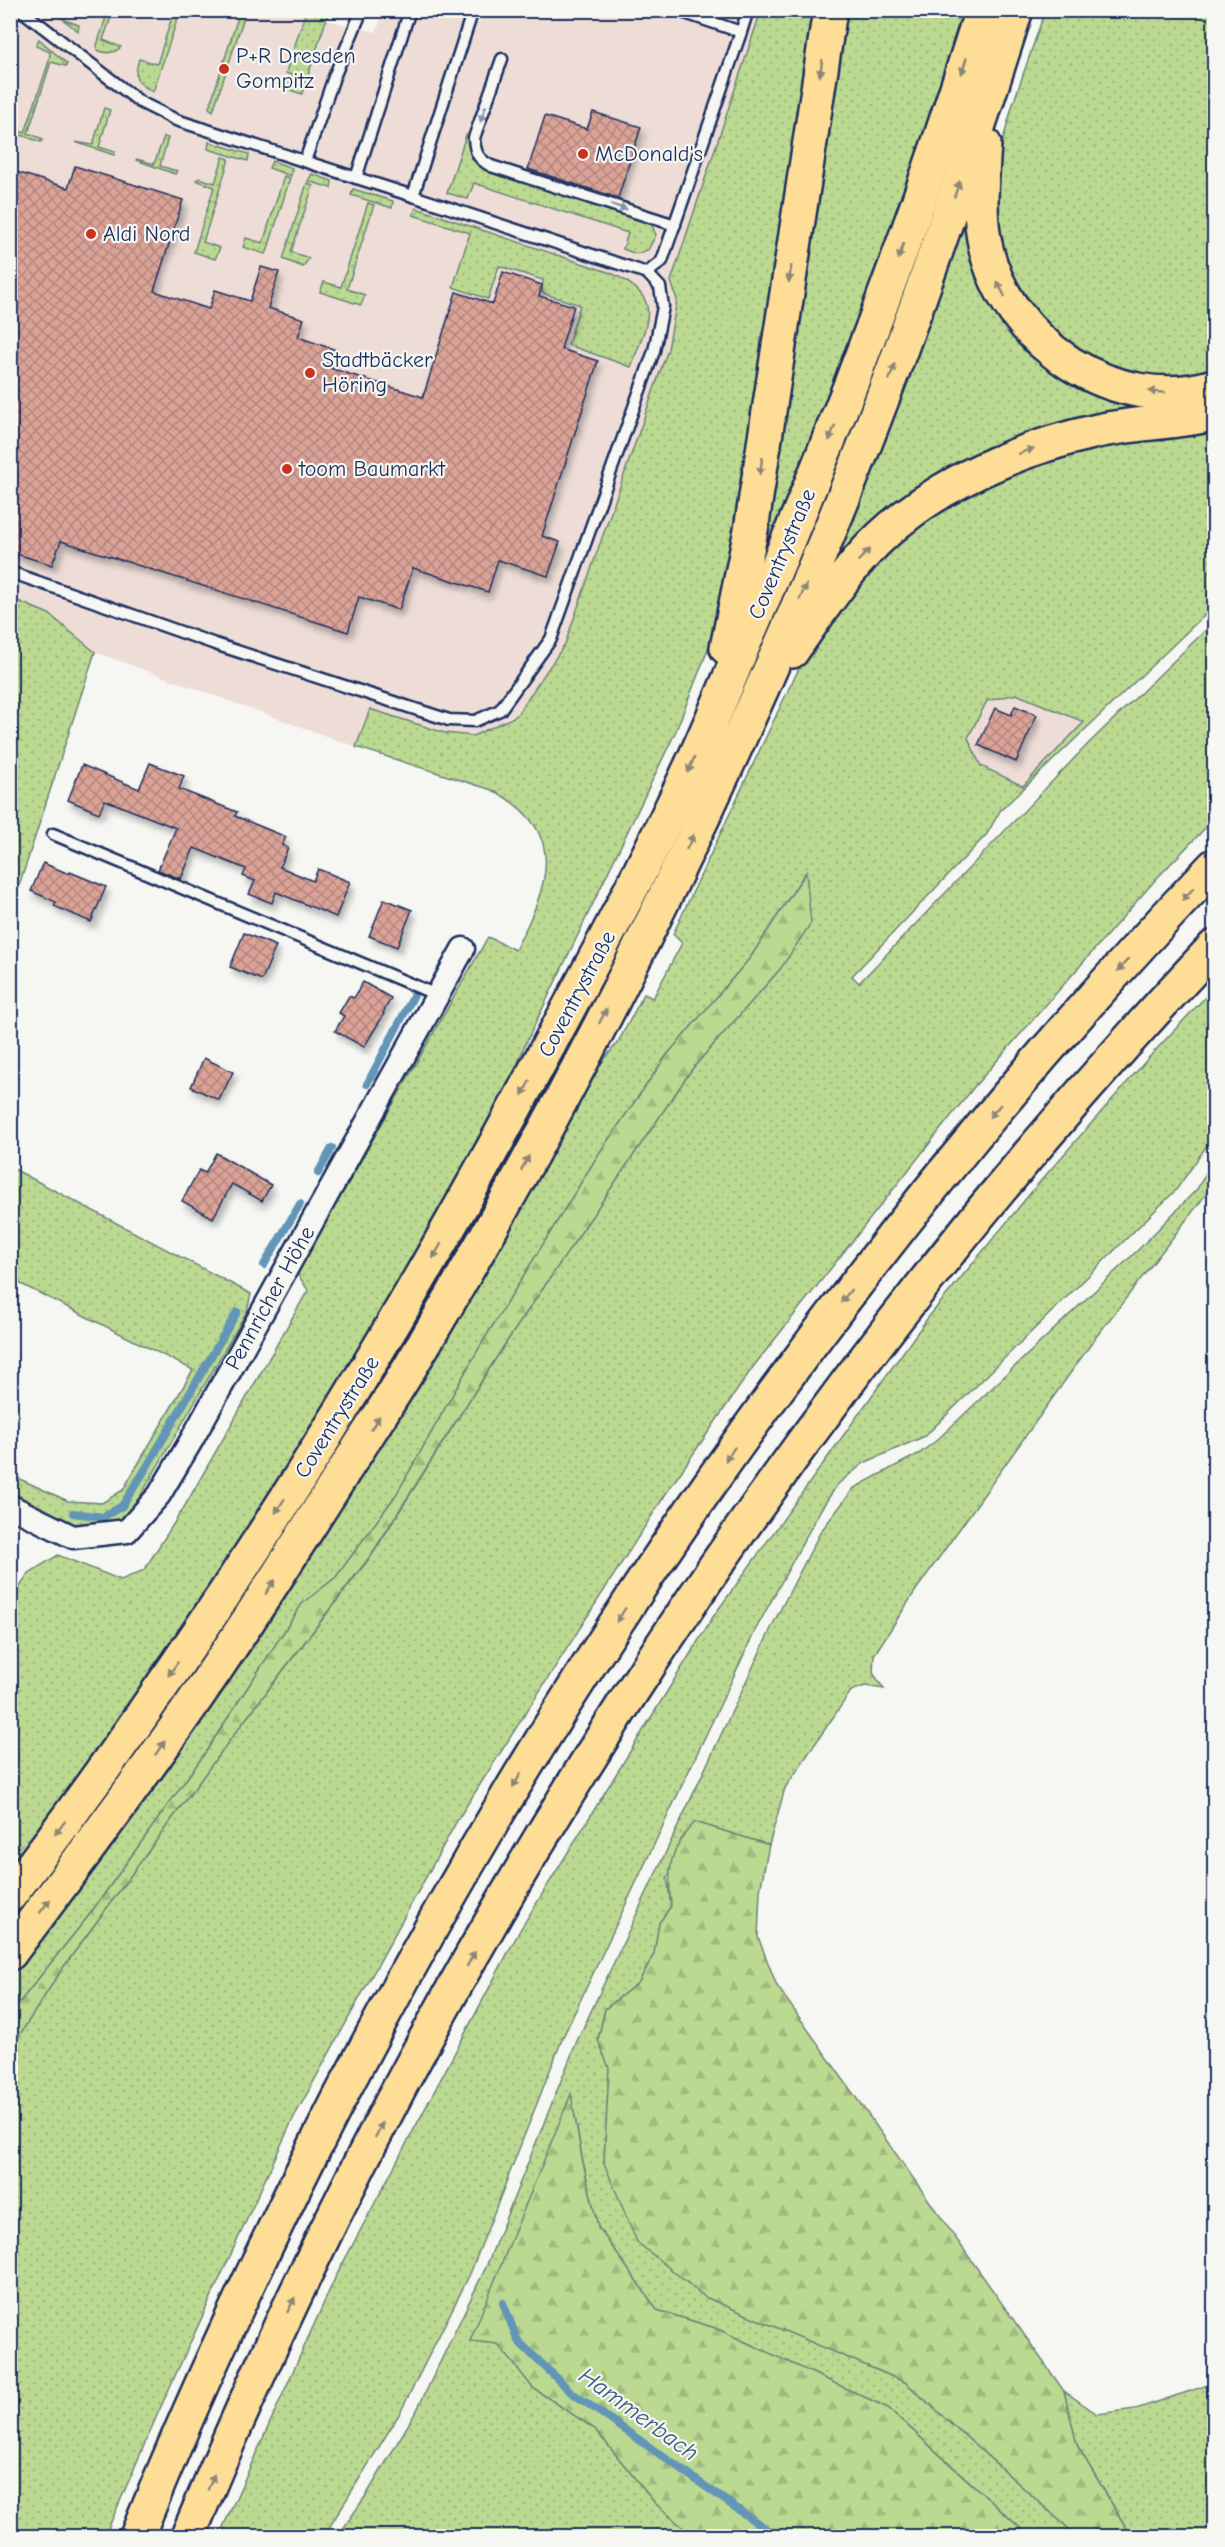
<svg xmlns="http://www.w3.org/2000/svg" width="1225" height="2547" viewBox="0 0 1225 2547" font-family="'Comic Neue',sans-serif">
<style>
.built{fill:#eeddd7}
.grass{fill:url(#grass-dots);stroke:#6b8478;stroke-width:1.5;fill-rule:evenodd}
.forest{fill:url(#forest-firs);stroke:#6b8478;stroke-width:1.5}
.lines{fill:none;stroke-linecap:round;stroke-linejoin:round}
.stream{stroke:#6295b7;stroke-width:8}
.building{fill:url(#building-cross-hatch);stroke:#1b2f5e;stroke-width:1.5;filter:url(#shadow)}
.service-casing{stroke:#1b2f5e;stroke-width:15}
.minor-casing{stroke:#1b2f5e;stroke-width:27}
.trunk-casing{stroke:#1b2f5e;stroke-width:38}
.motorway-casing{stroke:#1b2f5e;stroke-width:38}
.service{stroke:#f6f6f2;stroke-width:10}
.minor{stroke:#f6f6f2;stroke-width:22}
.trunk{stroke:#fedd96;stroke-width:33}
.motorway{stroke:#fedd96;stroke-width:33}
.oneway{fill:#8c867a}
.oneway2{fill:#8892a8}
.poi-dot{fill:#c8321e;stroke:#f6f6f2;stroke-width:2}
.labels{text-anchor:middle;dominant-baseline:central;stroke-width:4.5;stroke-linejoin:round;paint-order:stroke}
.poi-label{font-size:22px;fill:#1b2f5e;stroke:#f6f6f2;text-anchor:start}
.street-label{font-size:22px;fill:#1b2f5e;stroke:#f6f6f2}
.water-label{font-size:24px;font-style:italic;fill:#385a83;stroke:#f6f6f2}
</style>
<defs>
<pattern id="grass-dots" width="8" height="8" patternUnits="userSpaceOnUse" patternTransform="scale(1.5)"><rect width="8" height="8" fill="#bbd991"/><path d="M2 2h.1M6 6h.1" fill="none" stroke="#a0bb7f" stroke-width="1.8" stroke-linecap="round"/></pattern>
<pattern id="forest-firs" width="22" height="20" patternUnits="userSpaceOnUse" patternTransform="scale(1.5)"><rect width="22" height="20" fill="#bbd991"/><path d="M5 1l3.5 6h-7zM16 11l3.5 6h-7z" fill="#a0bb7f"/></pattern>
<pattern id="building-cross-hatch" width="8" height="8" patternUnits="userSpaceOnUse" patternTransform="scale(1.5)"><rect width="8" height="8" fill="#dba397"/><path d="M0 0l8 8M0 8l8-8" fill="none" stroke="#b1857e"/></pattern>
<filter id="shadow"><feDropShadow dx="3.5" dy="6" stdDeviation="3" flood-color="#0004"/></filter>
</defs>
<rect width="100%" height="100%" fill="#f6f6f2"/>
<filter id="ink" filterUnits="userSpaceOnUse"><feTurbulence type="fractalNoise" baseFrequency=".0167" numOctaves="2"/><feDisplacementMap in="SourceGraphic" scale="12" xChannelSelector="R" yChannelSelector="G"/><feConvolveMatrix kernelMatrix="1 2 1 2 8 2 1 2 1" color-interpolation-filters="sRGB"/></filter>
<g filter="url(#ink)">
<g class="built">
<path d="M10 11H329L326 20 376 32 384 11H761L671 281 677 300 668 349 565 644 517 716 473 736 445 733 370 709 356 747 95 652 49 614 11 598Z"/>
<path d="M1016 694 1084 722 1023 786 981 766 968 738 987 701Z"/>
</g>
<g class="grass">
<path d="M52 11H68L65 20 79 25 78 31Z"/>
<path d="M108 11H113L103 40 121 47C114 54 106 54 97 50V45Z"/>
<path d="M174 11H180L153 92C135 82 133 78 139 59L157 64Z"/>
<path d="M240 11H246L213 111 209 108Z"/>
<path d="M306 11H329L302 94 281 87 284 79 290 80 291 75 286 73 289 62 295 64 297 59 291 57Z"/>
<path d="M761 11H818L735 547 707 652 675 733 524 1047 501 1108 446 1210 184 1630 11 1870 10 1602 29 1573 58 1555 121 1580 144 1570 183 1509 308 1290 297 1273 488 937 515 950C548 887 571 831 492 790L356 747 370 709 445 733 473 736 516 716 565 644 668 349 677 300 671 281Z"/>
<path d="M842 11H966L910 180 857 326 741 614Z"/>
<path d="M1045 11H1214V373L1143 378 1079 354 1027 305 1000 248 996 188 1000 151 1012 107Z"/>
<path d="M39 39 67 64 66 66 51 62 28 133 43 139 41 142 10 131 11 128 25 133 49 61 50 52 36 46Z"/>
<path d="M104 108 110 110 99 147 115 152 114 155 75 142 93 145Z"/>
<path d="M466 135 470 136C467 153 473 161 487 170L651 223 656 235 648 250 636 254 623 249 628 233 474 183 468 199 447 193Z"/>
<path d="M164 137 168 138 160 166 177 171 175 174 136 160 137 159 154 164Z"/>
<path d="M209 142 249 154 248 161 208 149Z"/>
<path d="M223 157 229 159 203 242 220 248 215 259 194 252 214 187 196 180 199 178 215 183Z"/>
<path d="M272 161 292 168 291 176 269 168Z"/>
<path d="M312 174 332 181 331 188 308 181Z"/>
<path d="M284 176 290 178 267 252 265 254 243 247 246 238 263 243Z"/>
<path d="M307 183 313 186 291 252 309 258 303 267 283 259Z"/>
<path d="M353 189 393 201 392 208 351 195Z"/>
<path d="M967 199 1019 332 1199 398 1091 421 823 578Z"/>
<path d="M368 203 374 205 347 289 365 295 361 305 320 292 324 282 341 287Z"/>
<path d="M416 208 611 273C665 298 648 320 631 367L568 345 580 305 542 293 543 280 499 266 488 299 453 287 470 233 413 215Z"/>
<path d="M1214 429V606L1000 811 987 834 852 976 859 983 1089 743 1214 622V819L1157 878 974 1087 753 1367 665 1495 458 1819 292 2121 158 2413 105 2536H11V2048L62 1969 229 1741 372 1555 503 1347 692 1069 781 968 805 873 750 958 667 1055 600 1152 482 1343 396 1495 336 1577 302 1604 203 1756 90 1914 11 2013 10 1975 127 1819 586 1082 618 1042 644 994 653 998 682 943 673 934 790 686 821 627 890 541 986 477 1100 441ZM1016 694 1084 722 1023 786 981 766 968 738 987 701Z"/>
<path d="M11 598 49 614 95 652 11 911Z"/>
<path d="M1214 988V1127L1206 1147 1176 1190 925 1436 864 1463 838 1484 821 1509 756 1629 563 2037 470 2274 400 2413 324 2536H219L335 2278 520 1930 713 1617 927 1319 1038 1184 1152 1054Z"/>
<path d="M1214 1159V1184L1096 1337 916 1590 874 1655 873 1673 884 1689 865 1686 851 1691 785 1788 769 1845 695 1822 667 1878 671 1906 659 1923 654 1954 639 1982 605 2009 598 2039 609 2068 604 2163 705 2297 905 2382 1077 2536H1029L888 2408 715 2328 657 2310 598 2227 582 2158 571 2095 498 2343 533 2388 595 2429 655 2503 693 2536H338L367 2494 417 2410 486 2267 577 2041 775 1620 821 1531 854 1488 920 1453 937 1440 1138 1250 1197 1189Z"/>
<path d="M10 1167 251 1294 247 1311 133 1509 117 1524 78 1525 53 1517 11 1491V1475L68 1501 102 1503 123 1490 193 1370 11 1279Z"/>
<path d="M10 1518C19 1534 19 1548 11 1564Z"/>
<path d="M1214 2383V2536H1131L1077 2445 1064 2391 1097 2414 1136 2409Z"/>
</g>
<g class="forest">
<path d="M806 872 811 923 781 968 692 1069 503 1347 371 1555 229 1741 62 1969 11 2048V2013L90 1914 203 1756 302 1604 336 1577 396 1495 482 1343 600 1152 667 1055 750 958Z"/>
<path d="M695 1822 769 1845 760 1891 758 1937 777 1986 1064 2391 1077 2445 1131 2536H1077L905 2382 705 2297 637 2242 604 2163 609 2068 598 2040 605 2009 639 1982 654 1954 659 1923 671 1906C667 1870 669 1849 695 1822Z"/>
<path d="M571 2094 582 2158 598 2227 657 2310 715 2328 888 2408 1029 2536H693L655 2503 595 2429 533 2388 498 2344 470 2341Z"/>
</g>
<g class="lines">
<g class="stream">
<path d="M367 1084 414 995"/>
<path d="M318 1173 332 1148"/>
<path d="M264 1265 300 1204"/>
<path d="M73 1513 103 1517 122 1506 145 1470 237 1312"/>
<path d="M503 2303 518 2341 571 2392 776 2536"/>
</g>
</g>
<g class="building">
<path d="M593 112 641 127 618 198 528 169 545 116 587 129Z"/>
<path d="M75 166 183 200 154 291 209 309 215 290 250 301 261 267 279 272 268 308 304 319 298 337 336 350 330 368 423 397 456 292 493 304 503 272 542 285 539 296 574 306 561 349 598 361 542 536 560 542 548 576 498 560 488 592 413 568 399 610 359 597 348 632 61 541 52 565 10 552V170L68 188Z"/>
<path d="M1015 706 1037 715 1016 762 978 745 995 708 1011 715Z"/>
<path d="M150 763 184 776 179 789 237 812 235 816 286 837 282 845 288 848 280 867 313 881 318 869 350 882 336 917 276 892 272 903 249 894 255 881 243 876 246 869 194 848 181 879 158 870 176 828 105 800 99 813 68 800 82 765 139 789Z"/>
<path d="M43 863 69 874 70 872 106 887 91 922 54 906 56 902 31 891Z"/>
<path d="M384 899 412 910 397 947 369 936Z"/>
<path d="M244 933 276 946 262 980 230 967Z"/>
<path d="M363 982 391 998 383 1013 384 1014 364 1047 335 1031 344 1016 339 1013 349 996 354 998Z"/>
<path d="M204 1058 233 1072 219 1100 191 1087Z"/>
<path d="M216 1153 271 1185 262 1201 232 1184 213 1218 182 1201 199 1170 205 1173Z"/>
</g>
<g class="lines">
<defs>
<g id="service">
<path d="M21 10 140 102 176 120 413 196 473 10"/>
<path d="M741 32 748 10"/>
<path d="M502 59 474 138C475 153 478 159 491 166L675 225"/>
<path d="M305 161 334 77 362 10"/>
<path d="M356 178 410 10"/>
<path d="M413 196 647 273 662 261 741 32 676 10"/>
<path d="M10 572 215 644 449 720 475 721 500 710 551 639 654 351 663 307 660 287 647 273"/>
<path d="M53 834 437 995"/>
</g>
<path id="minor" d="M10 1506 73 1537 127 1531 159 1495 191 1441 463 949"/>
<g id="trunk">
<path d="M984 144C982 177 978 212 985 244 1005 343 1116 416 1214 386"/>
<path d="M727 648 751 530 830 10"/>
<path d="M792 651C813 621 834 590 857 562 915 493 1006 452 1093 432 1132 423 1174 423 1214 414"/>
<path d="M10 1895C203 1643 373 1373 523 1093 579 989 635 886 685 779 708 731 728 681 749 632 837 429 916 222 982 10"/>
<path d="M10 1953C87 1850 165 1747 236 1639 269 1590 300 1540 332 1490 357 1450 384 1410 409 1369 570 1101 710 819 830 530 901 360 960 186 1016 10"/>
</g>
<g id="motorway">
<path d="M137 2536C188 2409 246 2285 307 2162 544 1688 849 1249 1214 866"/>
<path d="M188 2536C430 1953 781 1407 1214 947"/>
</g>
</defs>
<use href="#service" class="service-casing"/>
<use href="#minor" class="minor-casing"/>
<use href="#trunk" class="trunk-casing"/>
<use href="#motorway" class="motorway-casing"/>
<use href="#service" class="service"/>
<use href="#minor" class="minor"/>
<use href="#trunk" class="trunk"/>
<use href="#motorway" class="motorway"/>
</g>
<defs><path id="oneway-solid" d="M-6-.8H1V-3.2L6.5 0L1 3.2V.8H-6Z" transform="scale(1.5)"/></defs>
<g class="oneway">
<use href="#oneway-solid" transform="translate(964 66) rotate(107)"/>
<use href="#oneway-solid" transform="translate(821 68) rotate(99)"/>
<use href="#oneway-solid" transform="translate(957 189) rotate(-71)"/>
<use href="#oneway-solid" transform="translate(901 251) rotate(109)"/>
<use href="#oneway-solid" transform="translate(790 274) rotate(99)"/>
<use href="#oneway-solid" transform="translate(1001 289) rotate(-117)"/>
<use href="#oneway-solid" transform="translate(892 372) rotate(-70)"/>
<use href="#oneway-solid" transform="translate(1157 392) rotate(-175)"/>
<use href="#oneway-solid" transform="translate(832 433) rotate(111)"/>
<use href="#oneway-solid" transform="translate(1026 451) rotate(-20)"/>
<use href="#oneway-solid" transform="translate(761 466) rotate(99)"/>
<use href="#oneway-solid" transform="translate(864 555) rotate(-46)"/>
<use href="#oneway-solid" transform="translate(803 592) rotate(-66)"/>
<use href="#oneway-solid" transform="translate(691 765) rotate(114)"/>
<use href="#oneway-solid" transform="translate(690 842) rotate(-64)"/>
<use href="#oneway-solid" transform="translate(1188 894) rotate(134)"/>
<use href="#oneway-solid" transform="translate(1123 965) rotate(131)"/>
<use href="#oneway-solid" transform="translate(603 1016) rotate(-63)"/>
<use href="#oneway-solid" transform="translate(526 1088) rotate(118)"/>
<use href="#oneway-solid" transform="translate(995 1111) rotate(131)"/>
<use href="#oneway-solid" transform="translate(525 1163) rotate(-62)"/>
<use href="#oneway-solid" transform="translate(437 1251) rotate(120)"/>
<use href="#oneway-solid" transform="translate(846 1296) rotate(128)"/>
<use href="#oneway-solid" transform="translate(375 1423) rotate(-57)"/>
<use href="#oneway-solid" transform="translate(730 1454) rotate(125)"/>
<use href="#oneway-solid" transform="translate(280 1506) rotate(123)"/>
<use href="#oneway-solid" transform="translate(270 1587) rotate(-57)"/>
<use href="#oneway-solid" transform="translate(621 1615) rotate(123)"/>
<use href="#oneway-solid" transform="translate(173 1669) rotate(125)"/>
<use href="#oneway-solid" transform="translate(160 1748) rotate(-55)"/>
<use href="#oneway-solid" transform="translate(517 1780) rotate(121)"/>
<use href="#oneway-solid" transform="translate(60 1828) rotate(127)"/>
<use href="#oneway-solid" transform="translate(45 1906) rotate(-53)"/>
<use href="#oneway-solid" transform="translate(471 1959) rotate(-61)"/>
<use href="#oneway-solid" transform="translate(379 2130) rotate(-63)"/>
<use href="#oneway-solid" transform="translate(291 2305) rotate(-64)"/>
<use href="#oneway-solid" transform="translate(211 2482) rotate(-68)"/>
</g>
<g class="oneway2">
<use href="#oneway-solid" transform="translate(483 114) rotate(109)"/>
<use href="#oneway-solid" transform="translate(619 207) rotate(18)"/>
</g>
</g>
<g class="poi-dot">
<circle cx="224" cy="69" r="6"/>
<circle cx="583" cy="154" r="6"/>
<circle cx="91" cy="234" r="6"/>
<circle cx="310" cy="373" r="6"/>
<circle cx="287" cy="469" r="6"/>
</g>
<g class="labels">
<g class="poi-label">
<text x="236" y="56">P+R Dresden<tspan x="236" dy="25">Gompitz</tspan></text>
<text x="595" y="154">McDonald's</text>
<text x="103" y="234">Aldi Nord</text>
<text x="322" y="360">Stadtbäcker<tspan x="322" dy="25">Höring</tspan></text>
<text x="299" y="469">toom Baumarkt</text>
</g>
<g class="street-label">
<text transform="translate(782 554) rotate(-67)">Coventrystraße</text>
<text transform="translate(577 994) rotate(-62)">Coventrystraße</text>
<text transform="translate(270 1298) rotate(-61)">Pennricher Höhe</text>
<text transform="translate(337 1417) rotate(-58)">Coventrystraße</text>
</g>
<g class="water-label">
<text transform="translate(639 2414) rotate(36)">Hammerbach</text>
</g>
</g>
<rect width="1225" height="2547" fill="none" stroke="#f6f6f2" stroke-width="36"/>
<rect x="18" y="18" width="1189" height="2511" fill="none" stroke="#1b2f5e" stroke-width="2" filter="url(#ink)"/>
</svg>
